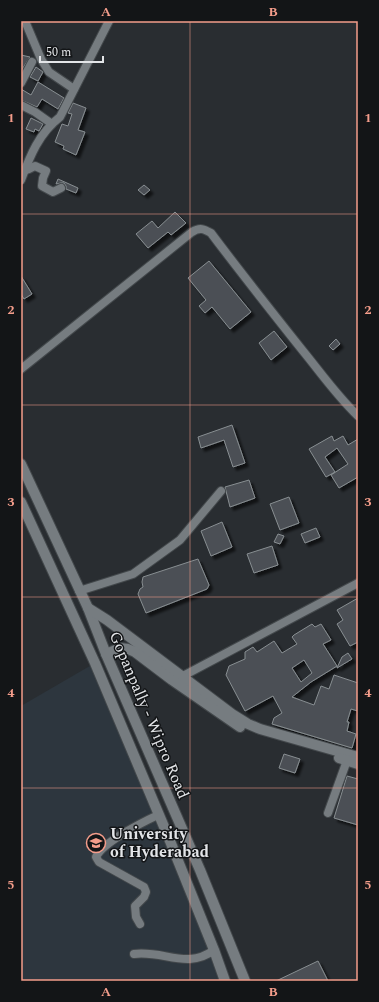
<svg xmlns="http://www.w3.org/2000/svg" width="379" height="1002" viewBox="0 0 379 1002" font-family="Spectral,serif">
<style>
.built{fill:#2d363e}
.building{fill:#4b5054;stroke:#888e92;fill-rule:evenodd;filter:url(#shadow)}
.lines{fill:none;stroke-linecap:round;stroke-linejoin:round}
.street-casing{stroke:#43484b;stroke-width:10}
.secondary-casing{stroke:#43484b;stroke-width:12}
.street{stroke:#767c80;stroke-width:8}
.secondary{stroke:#767c80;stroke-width:10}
.grid{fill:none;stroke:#f49d8b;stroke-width:1;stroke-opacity:0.55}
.labels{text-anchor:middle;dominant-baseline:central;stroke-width:3;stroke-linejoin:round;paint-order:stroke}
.street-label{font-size:16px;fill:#e3e5e8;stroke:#131517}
.poi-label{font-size:16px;font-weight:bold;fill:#e3e5e8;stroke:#131517;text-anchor:start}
.neatline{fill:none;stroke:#f49d8b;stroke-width:1.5}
.grid-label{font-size:13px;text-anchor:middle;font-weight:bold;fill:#f49d8b}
</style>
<defs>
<filter id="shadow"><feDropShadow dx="3.5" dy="3.5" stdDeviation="1" flood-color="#0009"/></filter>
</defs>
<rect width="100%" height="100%" fill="#292d31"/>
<path class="built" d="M95 663 229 981H21V706Z"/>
<g class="building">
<path d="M21 55 30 57 21 71Z"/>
<path d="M36 67 43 72 38 81 30 77Z"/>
<path d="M38 82 64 98 58 109 42 99 37 107 21 100V89L31 95Z"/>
<path d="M73 103 86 108 78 130 85 132 76 155 63 149 64 146 55 142 62 124 68 126 72 114 68 113Z"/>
<path d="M31 118 43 124 39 131 35 129 34 132 26 129Z"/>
<path d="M58 179 78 188 76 193 66 189V186L64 183H61L56 184Z"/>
<path d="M144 185 150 190 144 195 138 190Z"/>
<path d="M175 212 186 223 171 235 168 232 148 248 136 234 152 221 158 228Z"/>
<path d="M209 261 251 312 230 329 212 307 205 313 199 306 206 300 188 278Z"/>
<path d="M21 276 32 294 24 299 21 294Z"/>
<path d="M274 331 287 347 271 360 259 343Z"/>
<path d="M336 339 340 344 333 350 329 346Z"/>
<path d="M232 425 245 463 233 467 224 440 201 448 198 437Z"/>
<path d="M332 436 334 441 343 436 348 445 358 439V477L339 488 331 475 348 464 337 448 325 457 335 472 326 477 309 449Z"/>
<path d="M249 480 255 498 230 507 225 487Z"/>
<path d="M289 497 299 523 280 530 270 504Z"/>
<path d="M222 522 232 547 211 556 201 531Z"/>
<path d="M316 528 320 537 305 543 301 534Z"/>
<path d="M278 534 284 536 280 544 274 542Z"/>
<path d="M272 546 278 565 254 573 247 554Z"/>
<path d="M198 559 209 585 207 589 146 613 138 594 140 589 143 587 142 582 143 577Z"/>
<path d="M358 598V642L350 646 337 624 343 620 337 610Z"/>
<path d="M312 624 315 627 321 624 331 640 323 644 337 666 311 682 292 697 314 705 321 686 329 689 334 675 358 683V711L351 709 347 722H349L347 731 356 734 352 748 272 724 274 718 282 713 273 696 245 711 226 675 229 666 245 659V652L253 647 257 652 274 641 282 653 297 644 292 637 294 635ZM304 660 312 673 301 682 292 668Z"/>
<path d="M348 653 352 659 337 668 342 657Z"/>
<path d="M284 754 300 759 295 773 279 768Z"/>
<path d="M347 776 358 779V825L334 818Z"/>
<path d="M318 961 328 981H276Z"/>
</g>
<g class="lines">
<defs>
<g id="street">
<path d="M25 21 41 59 49 72 74 89"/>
<path d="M21 83 32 62"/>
<path d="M21 105 35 112 52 124"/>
<path d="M25 170 29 169 35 166 46 171 43 178 42 186 53 192 61 188"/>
<path d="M21 180C30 156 39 133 60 117L109 21"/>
<path d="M21 369 192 232C200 227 204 229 211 233 241 273 272 312 303 351 321 373 337 396 358 416"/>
<path d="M79 591 133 574 180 540 221 491"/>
<path d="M181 677 358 583"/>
<path d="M328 813 349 755"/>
<path d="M140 924 136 917 135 906 144 897 146 892 144 887 99 862 96 857C103 842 143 822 158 815"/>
<path d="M134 954C164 950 187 970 214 950"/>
</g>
<g id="secondary">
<path d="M21 464 88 608 106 654 200 870 245 981"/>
<path d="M21 502 95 663 170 841 214 950 225 981"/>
<path d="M88 608 107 620 232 714 248 724 260 729 358 757"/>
<path d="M106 654 120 648 128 649 135 652 172 680 240 727"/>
<path d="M339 758 358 764"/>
</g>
</defs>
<use href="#street" class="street-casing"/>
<use href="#secondary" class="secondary-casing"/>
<use href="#street" class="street"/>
<use href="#secondary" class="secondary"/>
</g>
<path class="grid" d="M190 21V981M21 214H358M21 405H358M21 597H358M21 788H358"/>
<defs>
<symbol id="university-ring" viewBox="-11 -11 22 22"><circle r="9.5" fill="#131517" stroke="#f49d8b" stroke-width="1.5"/><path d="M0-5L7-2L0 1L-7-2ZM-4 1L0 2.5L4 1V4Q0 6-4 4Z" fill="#f49d8b"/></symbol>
</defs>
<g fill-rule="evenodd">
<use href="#university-ring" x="85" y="832" width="22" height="22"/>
</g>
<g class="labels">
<g class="street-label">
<text transform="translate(149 715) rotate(67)">Gopanpally - Wipro Road</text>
</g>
<g class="poi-label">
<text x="110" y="834">University<tspan x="110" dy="18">of Hyderabad</tspan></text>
</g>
</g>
<rect width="379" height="1002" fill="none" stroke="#131517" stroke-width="44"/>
<path d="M40 56v6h63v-6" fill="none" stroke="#e3e5e8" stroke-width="2"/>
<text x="46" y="56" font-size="12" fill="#e3e5e8" stroke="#131517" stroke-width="3" paint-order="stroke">50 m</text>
<rect x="22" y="22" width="335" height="958" class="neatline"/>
<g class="grid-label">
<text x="106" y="16">A</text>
<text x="273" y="16">B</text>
<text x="11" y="122">1</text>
<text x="368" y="122">1</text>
<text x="11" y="314">2</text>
<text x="368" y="314">2</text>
<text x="11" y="506">3</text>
<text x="368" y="506">3</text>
<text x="11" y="697">4</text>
<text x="368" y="697">4</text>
<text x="11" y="889">5</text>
<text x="368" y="889">5</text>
<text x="106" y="996">A</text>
<text x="273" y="996">B</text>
</g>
</svg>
